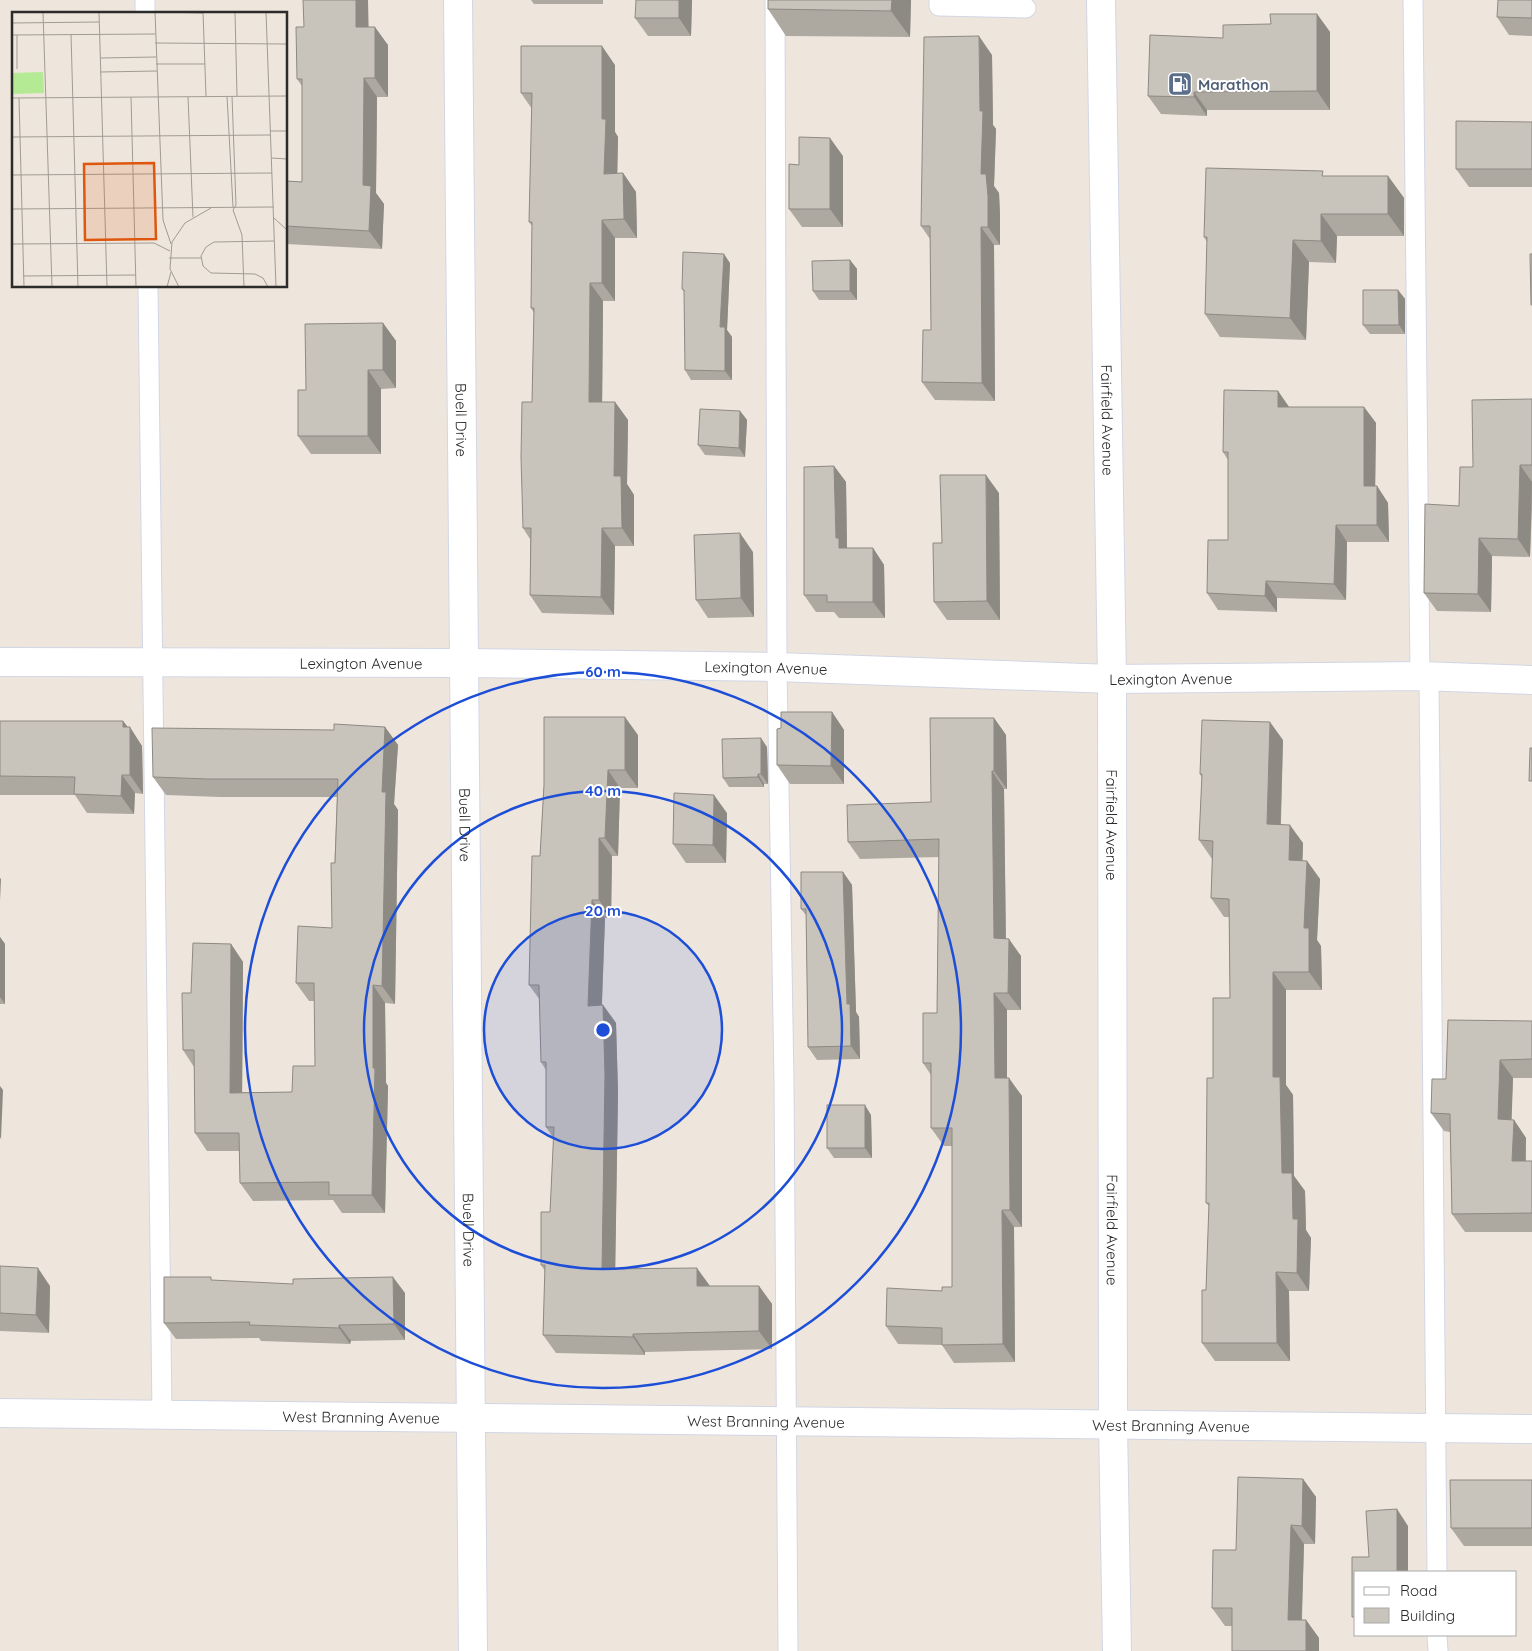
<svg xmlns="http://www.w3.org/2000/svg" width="1532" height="1651" viewBox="0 0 1532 1651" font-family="Quicksand,sans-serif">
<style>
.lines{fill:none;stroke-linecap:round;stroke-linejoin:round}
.lane-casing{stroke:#d1d6e5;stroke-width:21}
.street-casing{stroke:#d1d6e5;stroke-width:30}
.secondary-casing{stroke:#d1d6e5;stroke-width:30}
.lane{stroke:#fff;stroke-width:19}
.street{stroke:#fff;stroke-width:28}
.secondary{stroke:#fff;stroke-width:28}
.wall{fill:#ada9a1}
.shaded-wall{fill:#8d8983}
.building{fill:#c9c4bb;stroke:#8d8983}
.ring{fill:none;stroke:#1d4ed8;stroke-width:2.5}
.labels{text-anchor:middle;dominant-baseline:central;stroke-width:4;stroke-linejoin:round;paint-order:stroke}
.service-label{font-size:15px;font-weight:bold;fill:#4e5e75;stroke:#fff;text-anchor:start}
.street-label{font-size:15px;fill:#2b2b2b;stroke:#fff}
.inset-road{fill:none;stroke:#a09b95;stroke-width:1}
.view{fill:#df570e;fill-opacity:0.15;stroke:#df570e;stroke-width:2.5}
.inset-edge{fill:none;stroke:#2b2b2b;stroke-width:2.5}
.centre{fill:#1d4ed8;stroke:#fff;stroke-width:2.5}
.ring-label{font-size:15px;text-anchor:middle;font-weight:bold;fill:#1d4ed8;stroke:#fff;stroke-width:4;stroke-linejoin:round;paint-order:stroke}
</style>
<rect width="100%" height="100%" fill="#eee6dc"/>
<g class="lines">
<defs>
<g id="lane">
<path d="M775 0 777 667 784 1082 788 1651"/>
<path d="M939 0V6L1026 8"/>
<path d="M1413 0 1420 676"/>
<path d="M145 14V0"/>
<path d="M148 286 162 1414"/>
<path d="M1429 676 1437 1572"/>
<path d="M1437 1635 1438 1651"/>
</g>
<g id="street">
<path id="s1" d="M458 0 473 1651"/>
<path id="s2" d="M0 1413 1532 1429"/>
</g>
<g id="secondary">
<path id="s3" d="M1101 0 1112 679 1113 1425 1117 1651"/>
<path id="s4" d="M0 662 463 663 777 667 1112 679 1420 676 1532 680"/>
</g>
</defs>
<use href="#lane" class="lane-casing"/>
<use href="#street" class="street-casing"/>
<use href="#secondary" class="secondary-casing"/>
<use href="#lane" class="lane"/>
<use href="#street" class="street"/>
<use href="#secondary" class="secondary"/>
</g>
<g class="wall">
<path d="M531 0H603V4H534Z"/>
<path d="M692 0 691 36H648L635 18Z"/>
<path d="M911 0 910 37 786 36 768 9Z"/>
<path d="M1532 0V36L1509 35 1497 17Z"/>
<path d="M1317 14 1330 32V110H1207V116L1161 114 1148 96 1223 38 1271 24Z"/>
<path d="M368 27 388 45V97H377L376 193 384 204 382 249 286 244V181L302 182V86L297 79Z"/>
<path d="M992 55 993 125 996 129 994 186 999 193 1000 215V245H994L995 401 935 400 922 382 931 330 930 239 921 226Z"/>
<path d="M615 65V132L618 137 617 174 623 173 636 192 637 238H615V301H603L602 402H615L628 420 627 484 634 495V546H615L614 615 542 613 530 595V539L523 528 532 402 534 313 531 308 532 226 529 222 532 109 521 93Z"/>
<path d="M1532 122V187H1469L1456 169Z"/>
<path d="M843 156V227H802L789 209 799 165Z"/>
<path d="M1326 176H1388L1404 198V236H1337L1336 263 1309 262 1306 340 1220 337 1205 314 1207 242 1204 237Z"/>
<path d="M850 260 857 269V300H819L813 291Z"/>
<path d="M730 263 727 330 732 337V380H691L685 370V293L682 289Z"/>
<path d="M1398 290 1405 299V334H1370L1363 325Z"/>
<path d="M383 323 396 341V388L381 389V454H311L298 436 306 390Z"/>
<path d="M1278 391 1289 407H1364L1376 423 1375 486H1377L1388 503 1389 542H1347L1346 600 1277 598V612L1218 610 1207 593 1228 540V460L1223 452Z"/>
<path d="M1532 399V509L1530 557 1492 556 1491 612 1437 611 1424 593 1459 506 1473 467Z"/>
<path d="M740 411 747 420 745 457 705 455 698 445Z"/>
<path d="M834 466 846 482 847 548H873L884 565 885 618H839L834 612H816L804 595Z"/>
<path d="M999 493 1000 620H947L934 602Z"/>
<path d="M753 552 754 617 708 618 696 600Z"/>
<path d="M832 712 844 730V784H790L777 765 781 728Z"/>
<path d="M994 718 1006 735 1007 789H1004L1006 939 1021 956V1010H1007V1078L1022 1096V1227H1014L1015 1362 954 1363 942 1345 898 1344 886 1326 942 1291 952 1287V1146H944L931 1128V1075L923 1063 937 1013 939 857 860 859 848 842 931 802Z"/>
<path d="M0 721H123L142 746 143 794 135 793 134 814 87 813 75 795H0Z"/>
<path d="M385 727 398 745 394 804 398 810 395 1004 385 1003 386 1083 388 1086 385 1213H342L333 1200 253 1201 240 1183 239 1151H207L195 1133 194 1067 183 1050 191 993 231 944 243 962 242 1092H292L315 1066V1001H309L296 983 332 928 337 797H220L166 795 153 777 334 730Z"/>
<path d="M638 735V788H620L618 856H612L611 918H605L602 1005H603L616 1023 618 1092 615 1269 710 1286H759L772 1304V1349L645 1352V1355L556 1353 543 1335 545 1271 541 1265 550 1212 554 1139 546 1127V1070L541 1062 540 1000 529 985 540 856 544 785Z"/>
<path d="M1283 740 1281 824 1303 843 1302 861H1307L1320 879 1317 940 1321 946 1322 990H1286V1085L1293 1095 1294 1176 1305 1191 1306 1230 1311 1238 1309 1291H1289L1290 1361H1215L1202 1343 1206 1290 1209 1206 1206 1203 1213 1078 1230 998 1229 917H1224L1211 898 1212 859 1199 840 1202 778 1200 774Z"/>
<path d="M767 747 768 784H764V787H729L723 778Z"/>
<path d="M727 813 726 863H686L673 844Z"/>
<path d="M843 872 852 885 856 1012 859 1017 860 1059 817 1060 808 1047 806 915 801 909Z"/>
<path d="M0 937 5 944V1004H0Z"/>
<path d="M1532 1021V1078H1513L1511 1120H1514L1526 1138V1161H1532V1232H1465L1452 1214 1450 1132 1444 1131 1431 1113 1446 1079Z"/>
<path d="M871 1115 872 1158H834L827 1148Z"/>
<path d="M0 1266 50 1286 49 1333 0 1331Z"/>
<path d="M213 1281 405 1293V1340L351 1341 350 1344 261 1341 259 1338 176 1339 164 1323Z"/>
<path d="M1303 1479 1316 1497 1315 1544H1304L1302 1620H1306L1319 1638V1651H1232V1626H1225L1212 1608 1236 1550Z"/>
<path d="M1532 1480V1546H1464L1451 1528Z"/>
</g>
<g class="shaded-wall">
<path d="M356 0H368L369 45 356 27Z"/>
<path d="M679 0H692L691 36 679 18Z"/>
<path d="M892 0H911L910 37 891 11Z"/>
<path d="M1317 14 1330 32V110L1317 91Z"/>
<path d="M375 27 388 45V97L375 78Z"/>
<path d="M979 36 992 55 993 125 996 129 994 186 999 193 1000 215V245L988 227 981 174Z"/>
<path d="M602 46 615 65V132L618 137 617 192 604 174 602 119Z"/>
<path d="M364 78 377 97 376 193 384 204 382 249 369 231 363 185Z"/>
<path d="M1194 92 1207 110V116L1194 97Z"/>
<path d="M830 138 843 156V227L830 209Z"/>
<path d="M623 173 636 192 637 238 624 219Z"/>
<path d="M1388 176 1404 198V236L1388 214Z"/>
<path d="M1321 214 1337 236 1336 263 1321 241Z"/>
<path d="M602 220 615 238V301L602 283Z"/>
<path d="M981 227 994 245 995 401 982 383Z"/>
<path d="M1293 240 1309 262 1306 340 1290 318Z"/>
<path d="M724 254 730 263 727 330 732 337V380L725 371 720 327Z"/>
<path d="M850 260 857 269V300L850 291Z"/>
<path d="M590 283 603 301 602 420 589 402Z"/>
<path d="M1398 290 1405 299V334L1399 325Z"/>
<path d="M383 323 396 341V388L383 370Z"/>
<path d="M368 370 381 389V454L368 436Z"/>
<path d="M1278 391 1289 407H1278Z"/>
<path d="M615 402 628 420 627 484 634 495V546L622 528 614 476Z"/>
<path d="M1364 407 1376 423 1375 503 1364 486Z"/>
<path d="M740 411 747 420 745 457 739 448Z"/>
<path d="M1520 465 1532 482 1530 557 1518 539Z"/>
<path d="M834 466 846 482 847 549 839 548 836 538Z"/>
<path d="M986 475 999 493 1000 620 987 601Z"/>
<path d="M1377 486 1388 503 1389 542 1377 525Z"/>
<path d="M1336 525 1347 542 1346 600 1334 584Z"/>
<path d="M602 528 615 546 614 615 601 597Z"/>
<path d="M740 533 753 552 754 617 741 598Z"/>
<path d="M1479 538 1492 556 1491 612 1478 594Z"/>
<path d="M873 548 884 565 885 618 873 602Z"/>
<path d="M1266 581 1277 598V612L1265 596Z"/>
<path d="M832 712 844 730V784L831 766Z"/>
<path d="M625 717 638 735V788L625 770Z"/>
<path d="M994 718 1006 735 1007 789 994 771Z"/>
<path d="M123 721 130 730V727L142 746 143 794 130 775 123 727Z"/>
<path d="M1270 722 1283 740 1280 842 1267 824Z"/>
<path d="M385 727 398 745 394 804 398 810 395 1004 382 986V792Z"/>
<path d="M761 738 767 747 768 784 761 774Z"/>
<path d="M608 770 620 788 618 856 605 838Z"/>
<path d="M992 771 1004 789 1006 956 994 938Z"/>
<path d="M758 774 764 784V787L758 777Z"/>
<path d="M122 775 135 793 134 814 121 796Z"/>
<path d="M714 795 727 813 726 863 713 845Z"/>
<path d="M1290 825 1303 843 1302 878 1289 860Z"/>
<path d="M599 838 612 856 611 918 599 900Z"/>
<path d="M1307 861 1320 879 1317 940 1321 946 1322 990 1309 972 1304 928Z"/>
<path d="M843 872 852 885 856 1012 859 1017 860 1059 851 1046 847 1004Z"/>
<path d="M0 878 1 879 0 901Z"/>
<path d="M592 900 605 918 601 1024 588 1006Z"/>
<path d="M0 937 5 944V1004L0 997Z"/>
<path d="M1009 939 1021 956V1010L1008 993Z"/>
<path d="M231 944 243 962 242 1111 230 1093Z"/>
<path d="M1273 972 1286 990V1085L1293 1095 1294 1176 1305 1191 1306 1230 1311 1238 1309 1291 1297 1273 1293 1219 1282 1173 1273 1077Z"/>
<path d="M373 985 385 1003 386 1083 388 1086 385 1213 372 1195Z"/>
<path d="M994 993 1007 1010V1096L995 1078Z"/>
<path d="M603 1005 616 1023 618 1092 615 1287 602 1269Z"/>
<path d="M1500 1060 1513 1078 1511 1138 1498 1119Z"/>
<path d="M1009 1078 1022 1096V1227L1010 1210Z"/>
<path d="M0 1086 3 1090 1 1139 0 1137Z"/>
<path d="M865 1105 871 1115 872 1158 865 1148Z"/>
<path d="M1514 1120 1526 1138 1525 1180 1512 1161Z"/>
<path d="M1002 1210 1014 1227 1015 1362 1003 1344Z"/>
<path d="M38 1268 50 1286 49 1333 36 1315Z"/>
<path d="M697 1268 710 1286H697Z"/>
<path d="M1276 1272 1289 1291 1290 1361 1277 1343Z"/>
<path d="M393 1277 405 1293V1340L394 1324Z"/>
<path d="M759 1286 772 1304V1349L759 1331Z"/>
<path d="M339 1325 351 1341 350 1344 339 1328Z"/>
<path d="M633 1334 645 1352V1355L633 1337Z"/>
<path d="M1303 1479 1316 1497 1315 1544 1302 1526Z"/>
<path d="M1397 1509 1408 1526V1572H1397Z"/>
<path d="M1291 1525 1304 1544 1301 1638 1288 1620Z"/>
<path d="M1306 1620 1319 1638V1651H1306Z"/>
</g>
<g class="building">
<path d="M303 0H356V27H375V78H364L363 185 371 186 369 231 286 226V181L302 182V79H297L296 27H304Z"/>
<path d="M636 0H679V18H635Z"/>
<path d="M768 0H892L891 11 768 9Z"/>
<path d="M1498 0H1532V18L1497 17Z"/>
<path d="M1270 14H1317V91L1194 92V97L1148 96 1150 35 1223 38V25L1271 24Z"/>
<path d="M979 36 980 111H983L981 174H986L988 196V227H981L982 383 922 382 923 330H931L930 226H921L924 37Z"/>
<path d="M521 46H602V119H606L604 174 623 173 624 219 602 220V283H590L589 402H615L614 476H621L622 528H602L601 597 530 595 531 528H523L521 457 522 402H532L534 308H531L532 222H529L532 93H521Z"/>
<path d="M1456 121 1532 122V169H1456Z"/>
<path d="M799 137 830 138V209H789V164L799 165Z"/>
<path d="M1206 168 1323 171 1322 176H1388V214H1321V241L1293 240 1290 318 1205 314 1207 237H1204Z"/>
<path d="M683 252 724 254 720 327H725V371L685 370 684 290 682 289Z"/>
<path d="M1530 254H1532V305H1531Z"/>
<path d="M850 260V291H813L812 261Z"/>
<path d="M1363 290H1398L1399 325H1363Z"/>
<path d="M383 323V370H368V436H298V390H306L305 324Z"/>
<path d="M1224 390 1278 391V407H1364V486H1377V525H1336L1334 584 1266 581 1265 596 1207 593 1208 540H1228V452H1223Z"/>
<path d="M1532 399V465H1520L1518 539 1479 538 1478 594 1424 593 1425 504 1459 506 1460 467H1473L1472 400Z"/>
<path d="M700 409 740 411 739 448 698 445Z"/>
<path d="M834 466 836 538H839V548H873V602H827V595H804V467Z"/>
<path d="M940 475H986L987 601 934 602 933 543H942Z"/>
<path d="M740 533 741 598 696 600 694 535Z"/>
<path d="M781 712H832L831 766 777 765V729L781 728Z"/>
<path d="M544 717H625V770H608L605 838H599V900H592L588 1006 603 1005 605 1074 602 1269 697 1268V1286H759V1331L633 1334V1337L543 1335 545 1265H541V1212H550L554 1127H546V1062H541L539 985H529L532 856H540L544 785Z"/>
<path d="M930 718H994V771H992L994 938 1009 939 1008 993H994L995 1078H1009L1010 1210H1002L1003 1344 942 1345V1328L886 1326 887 1288 942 1291V1287H952V1128H931V1063H923V1013H937L939 839 848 842 847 805 931 802Z"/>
<path d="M1202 720 1270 722 1267 824 1290 825 1289 860 1307 861 1304 928H1309V972H1273V1077H1280L1282 1173H1292L1293 1219H1298L1297 1273 1276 1272 1277 1343H1202V1290H1206L1209 1203H1206L1207 1078H1213V998H1230L1229 899 1211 898 1213 841 1199 840 1202 774H1200Z"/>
<path d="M0 721H123V727H130V775H122L121 796 74 794 75 777 0 776Z"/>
<path d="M334 724 385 727 382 792H386L382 986 373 985V1068H375L372 1195H329V1182L240 1183 239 1133H195L194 1050H183L182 993H191L193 943 231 944 230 1093 292 1092 293 1066H315L314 983H296L298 926 332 928 331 863H335L338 779H208L153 777 152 728 334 730Z"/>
<path d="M761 738V774H758V777L723 778 722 739Z"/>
<path d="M1530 748H1532V781H1529Z"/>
<path d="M674 793 714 795 713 845 673 844Z"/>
<path d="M801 872H843L847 1004H850L851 1046 808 1047 806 909H801Z"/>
<path d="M1448 1020 1532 1021V1059L1500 1060 1498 1119 1514 1120 1512 1161H1532V1213L1452 1214 1450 1114 1431 1113 1432 1079H1446Z"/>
<rect x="827" y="1105" width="38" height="43"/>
<path d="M0 1266 38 1268 36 1315 0 1313Z"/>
<path d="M164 1277H211V1280L293 1284V1279L393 1277 394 1324 339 1325V1328L249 1325 250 1322 164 1323Z"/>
<path d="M1238 1477 1303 1479 1302 1526 1291 1525 1288 1620H1306V1651H1232V1608H1212L1213 1550H1236Z"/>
<path d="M1450 1480H1532V1528H1451Z"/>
<path d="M1397 1509V1572H1356V1617H1352V1557H1369L1366 1511Z"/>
</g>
<circle cx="603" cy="1030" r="119" fill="#1d4ed8" fill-opacity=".12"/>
<g class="ring">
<circle cx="603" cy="1030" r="119"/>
<circle cx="603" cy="1030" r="239"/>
<circle cx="603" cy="1030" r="358"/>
</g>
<defs>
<symbol id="fuel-square" viewBox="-11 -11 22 22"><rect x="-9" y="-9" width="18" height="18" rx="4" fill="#5c6f8a" stroke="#fff"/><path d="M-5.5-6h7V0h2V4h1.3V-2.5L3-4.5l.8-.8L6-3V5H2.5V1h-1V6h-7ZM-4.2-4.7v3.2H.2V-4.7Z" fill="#fff"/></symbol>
</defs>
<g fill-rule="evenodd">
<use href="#fuel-square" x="1166" y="70" width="28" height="28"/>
</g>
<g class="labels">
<g class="service-label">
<text x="1198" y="84">Marathon</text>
</g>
<g class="street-label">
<text stroke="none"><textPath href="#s1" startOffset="420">Buell Drive</textPath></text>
<text stroke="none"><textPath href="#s3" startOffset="420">Fairfield Avenue</textPath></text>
<text stroke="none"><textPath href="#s4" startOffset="361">Lexington Avenue</textPath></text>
<text stroke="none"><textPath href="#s4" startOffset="766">Lexington Avenue</textPath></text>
<text stroke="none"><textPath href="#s4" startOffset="1171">Lexington Avenue</textPath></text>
<text stroke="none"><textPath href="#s3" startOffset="825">Fairfield Avenue</textPath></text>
<text stroke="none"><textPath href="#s1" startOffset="825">Buell Drive</textPath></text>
<text stroke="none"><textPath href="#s1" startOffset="1230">Buell Drive</textPath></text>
<text stroke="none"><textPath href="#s3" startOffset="1230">Fairfield Avenue</textPath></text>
<text stroke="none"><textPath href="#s2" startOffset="361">West Branning Avenue</textPath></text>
<text stroke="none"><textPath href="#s2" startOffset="766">West Branning Avenue</textPath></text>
<text stroke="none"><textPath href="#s2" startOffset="1171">West Branning Avenue</textPath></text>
</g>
</g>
<g transform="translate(12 12)">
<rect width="275" height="275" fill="#eee6dc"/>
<path d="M31 60 32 81 0 82V61Z" fill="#b4ea93"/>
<path class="inset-road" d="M31 0 40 275M87 0 95 275M143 0 151 208 159 232M148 0 191 1M191 0 194 84M223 0 225 84M254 0 264 275M0 11 87 10M59 22 66 275M0 23 143 22M5 23V57M143 31 275 32M88 46 144 45M144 52H193M88 60 145 59M215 84 221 195M220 84 224 193 221 198 230 223 232 275M119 85 124 275M176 85 181 205M0 86 275 84M7 86 12 275M258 119H275M0 125 258 123M260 146 275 147M0 163 260 161M0 197 262 195M262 206 275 218M0 232 142 231 158 239M157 246H189M11 264 124 263M155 275 159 260M167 275 158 257 160 230 173 211 199 196M256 275 251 266 243 262 199 261 191 254 189 244 194 235 202 230 262 229"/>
<path class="view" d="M142 151 144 227 73 228 72 152Z"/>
<rect width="275" height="275" class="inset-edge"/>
</g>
<circle cx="603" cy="1030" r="8" class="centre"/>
<g class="ring-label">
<text x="603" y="677">60 m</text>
<text x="603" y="796">40 m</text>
<text x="603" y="916">20 m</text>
</g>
<rect x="1354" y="1571" width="162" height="65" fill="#ffffff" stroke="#aaaaaa"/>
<rect x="1364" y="1587" width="25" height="8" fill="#ffffff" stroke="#aaaaaa"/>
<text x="1400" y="1596" font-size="15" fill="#2b2b2b">Road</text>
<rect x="1364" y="1608" width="25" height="15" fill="#c9c4bb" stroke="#aaaaaa"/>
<text x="1400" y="1621" font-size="15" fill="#2b2b2b">Building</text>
</svg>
